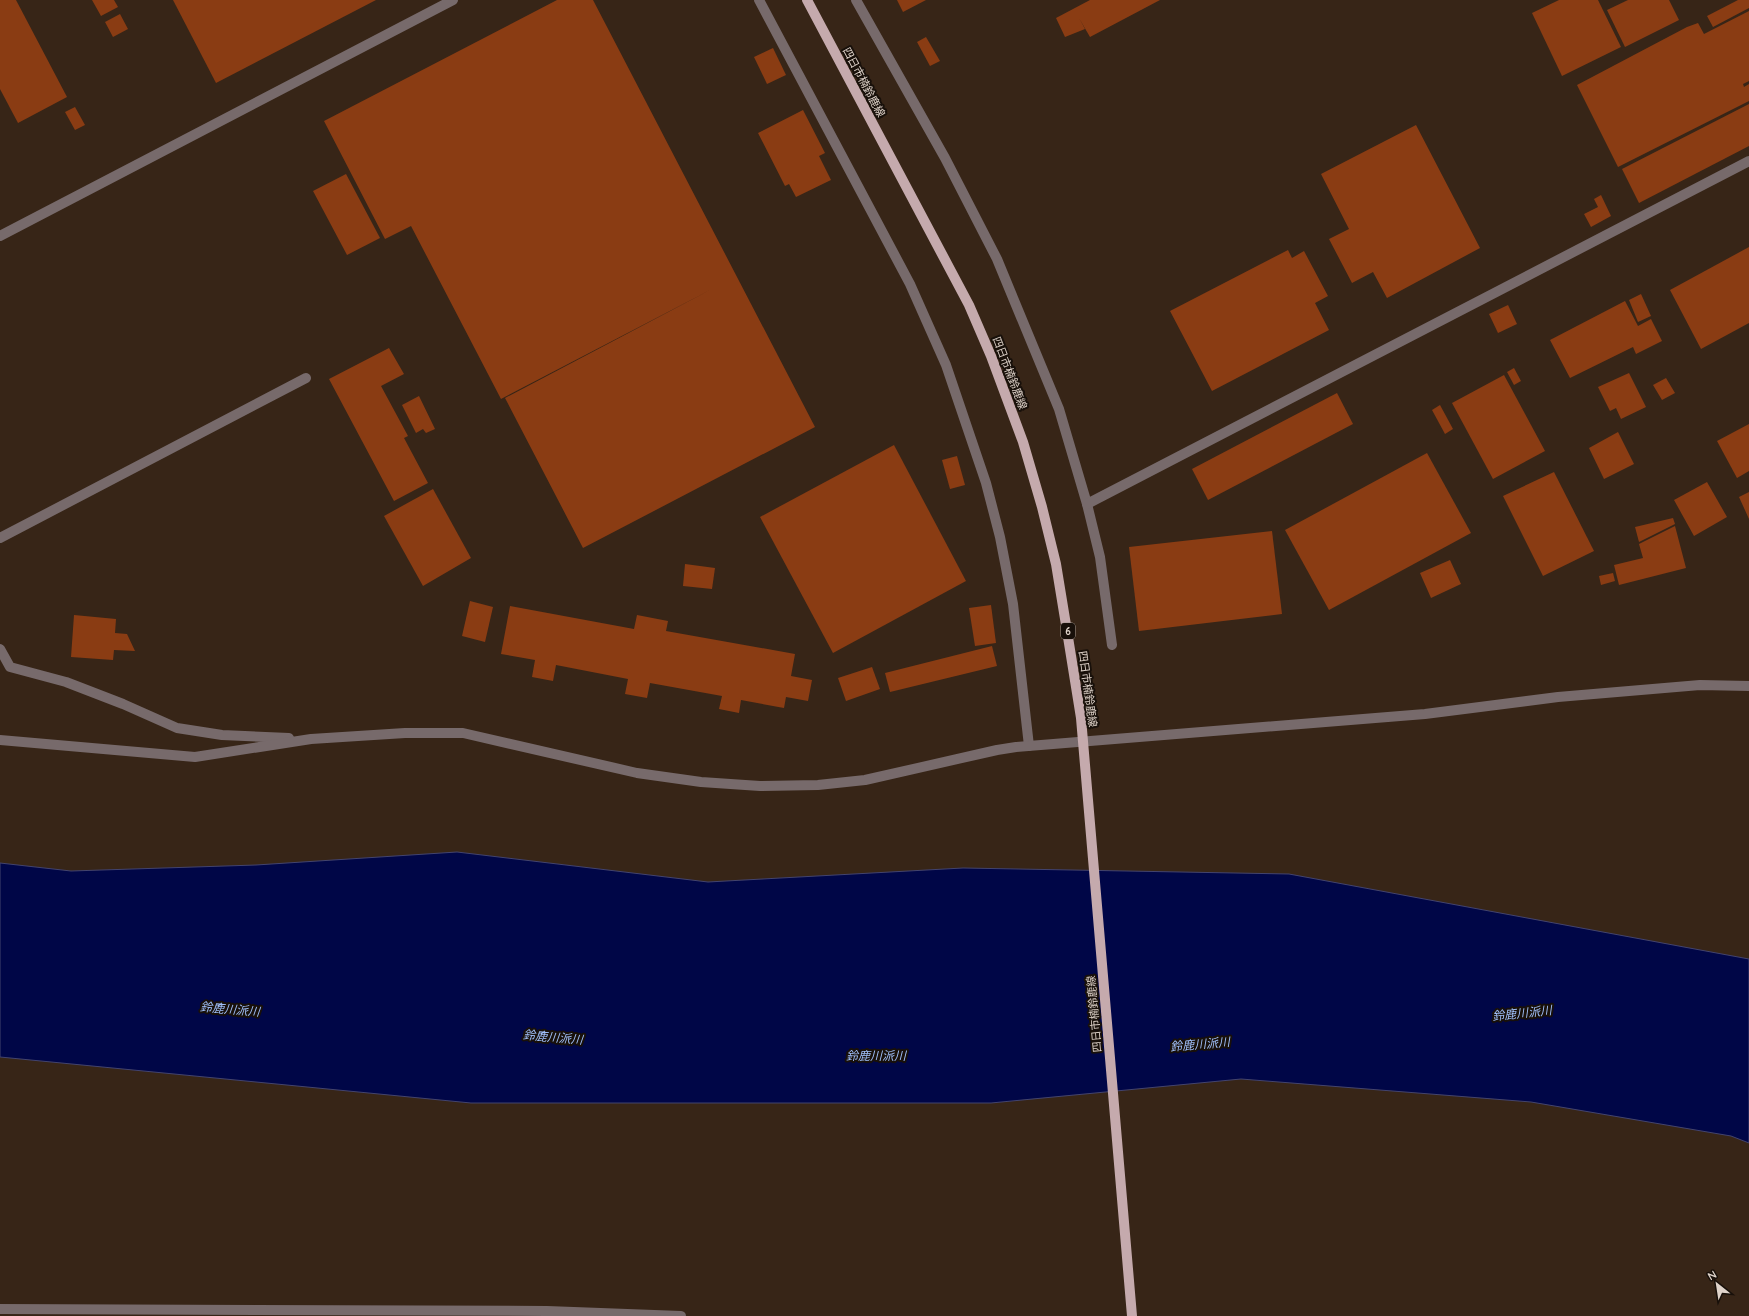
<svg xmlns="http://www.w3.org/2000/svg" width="1749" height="1316" viewBox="0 0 1749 1316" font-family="Quicksand,'Noto Sans JP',sans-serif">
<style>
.water{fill:#000647;stroke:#43446e}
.building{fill:#8a3c13}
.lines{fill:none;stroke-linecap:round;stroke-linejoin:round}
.minor{stroke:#776a6b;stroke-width:10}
.major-bridge{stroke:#c5aaad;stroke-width:10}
.labels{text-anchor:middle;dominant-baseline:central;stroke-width:4;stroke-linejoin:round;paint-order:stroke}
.shield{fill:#18100a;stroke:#a39890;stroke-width:1}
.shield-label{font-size:10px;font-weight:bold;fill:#dfd3ca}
.street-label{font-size:11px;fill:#dfd3ca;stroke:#18100a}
.water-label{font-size:12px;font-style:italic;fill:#9fbef8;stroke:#18100a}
</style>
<rect width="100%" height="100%" fill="#372517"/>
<path class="water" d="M457 852 708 882 963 868 1289 874 1749 959V1143L1731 1136 1531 1102 1241 1079 991 1103H471L0 1057V863L71 871 256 865Z"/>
<g class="building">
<path d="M0 0H16L67 97 18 123 0 89Z"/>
<path d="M92 0H114L118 7 101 16Z"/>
<path d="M173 0H376L216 83Z"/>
<path d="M557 0H593L815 427 583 548 505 398 712 289 501 399 411 226 385 239 324 121Z"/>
<path d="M897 0H926L903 12Z"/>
<path d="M1090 0H1160L1090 37 1079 18 1085 29 1065 37 1056 18Z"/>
<path d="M1559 0H1598L1621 47 1562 76 1532 13Z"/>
<path d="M1628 0H1669L1679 20 1625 47 1607 10Z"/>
<path d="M1738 0H1749V8L1713 27 1707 16Z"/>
<path d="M1749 11V81L1743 84 1744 87 1749 84V101L1618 167 1577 85 1687 27 1698 23 1704 34Z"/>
<path d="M120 14 128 29 113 37 105 22Z"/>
<path d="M926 37 940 61 930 66 917 42Z"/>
<path d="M773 48 786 75 767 84 754 57Z"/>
<path d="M1749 104V146L1639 203 1622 169Z"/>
<path d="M75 107 85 125 75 130 65 112Z"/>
<path d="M803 110 825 153 819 156 831 180 796 197 789 184 785 186 758 133Z"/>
<path d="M1416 125 1480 248 1387 298 1373 272 1352 283 1329 239 1349 229 1321 174Z"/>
<path d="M346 174 380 238 347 255 313 191Z"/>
<path d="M1601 195 1611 216 1591 227 1584 214 1598 207 1594 199Z"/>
<path d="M1749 247V323L1701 349 1670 290Z"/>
<path d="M1288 250 1292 258 1304 251 1328 296 1315 303 1329 330 1212 391 1170 311Z"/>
<path d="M1641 294 1651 316 1638 322 1629 300Z"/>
<path d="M1625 301 1638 326 1651 319 1662 341 1636 354 1633 347 1570 378 1550 340Z"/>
<path d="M1508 305 1517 324 1498 333 1489 314Z"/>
<path d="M389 348 404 374 381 386 408 436 404 438 428 483 394 501 329 379Z"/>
<path d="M1514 368 1521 381 1514 385 1507 372Z"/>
<path d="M1629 373 1646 407 1621 419 1616 408 1610 411 1598 387Z"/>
<path d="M1504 375 1545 451 1493 479 1452 403Z"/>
<path d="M1666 378 1675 393 1662 400 1653 385Z"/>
<path d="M1337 393 1353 424 1208 500 1192 469Z"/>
<path d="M419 396 435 429 426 433 423 429 416 433 402 405Z"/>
<path d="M1440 405 1453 429 1445 434 1432 410Z"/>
<path d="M1749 424V471L1737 478 1717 441Z"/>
<path d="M1618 432 1634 464 1604 479 1589 448Z"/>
<path d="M894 445 966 581 833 653 760 517Z"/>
<path d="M1427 453 1471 533 1329 610 1285 530Z"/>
<path d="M957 456 965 485 950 489 942 460Z"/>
<path d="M1554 472 1594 551 1543 576 1503 496Z"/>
<path d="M1707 482 1727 517 1694 536 1674 500Z"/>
<path d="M433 489 471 558 423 586 384 516Z"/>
<path d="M1749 492V519L1739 497Z"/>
<path d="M1673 518 1675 524 1639 542 1635 527Z"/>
<path d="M1675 526 1686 568 1619 585 1614 565 1643 558 1639 544Z"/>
<path d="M1272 531 1282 614 1139 631 1129 547Z"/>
<path d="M1450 560 1461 584 1431 598 1420 573Z"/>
<path d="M685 564 715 568 712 589 683 586Z"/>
<path d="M1613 573 1615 581 1601 585 1599 576Z"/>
<path d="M470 601 493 607 485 642 462 636Z"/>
<path d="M991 605 996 643 975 646 969 608Z"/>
<path d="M510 606 634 629 637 615 668 621 666 631 795 654 791 676 812 680 808 701 786 697 784 708 741 700 739 713 719 709 722 696 650 683 647 698 625 694 628 679 556 665 553 681 532 677 535 660 501 654Z"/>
<path d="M74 615 116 619 115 633 127 634 135 651 114 650 113 660 71 657Z"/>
<path d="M992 646 997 666 890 692 885 673Z"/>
<path d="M872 667 880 689 846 701 838 678Z"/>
</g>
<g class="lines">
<g class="minor">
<path d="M759 0 910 284 946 365 986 483 1000 537 1013 604 1029 746"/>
<path d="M856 0 945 158 997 259 1059 409 1087 504 1100 557 1112 645"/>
<path d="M0 236 453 0"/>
<path d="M1087 504 1749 161"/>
<path d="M0 538 306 378"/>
<path d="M0 649 10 667 66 682 123 704 177 728 222 735 289 738"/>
<path d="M0 740 195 757 311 739 405 733H463L637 773 701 782 760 786 818 785 865 780 997 750 1016 747 1425 714 1558 697 1700 685 1749 686"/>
<path d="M0 1309 547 1311 681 1316"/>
</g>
<path class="major-bridge" d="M807 0 969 305 991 356 1023 442 1042 507 1056 564 1067 631 1081 718 1132 1316"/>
</g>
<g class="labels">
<rect class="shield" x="1061" y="623" width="14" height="16" rx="3"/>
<g class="shield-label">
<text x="1068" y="631">6</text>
</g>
<g class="street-label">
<text transform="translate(864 82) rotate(62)">四日市楠鈴鹿線</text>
<text transform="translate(1010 373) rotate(69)">四日市楠鈴鹿線</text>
<text transform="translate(1088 689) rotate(82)">四日市楠鈴鹿線</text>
<text transform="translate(1094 1014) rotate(-95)">四日市楠鈴鹿線</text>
</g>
<g class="water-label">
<text transform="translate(230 1009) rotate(5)">鈴鹿川派川</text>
<text transform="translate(1522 1013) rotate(-6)">鈴鹿川派川</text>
<text transform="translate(553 1037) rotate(5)">鈴鹿川派川</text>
<text transform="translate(1200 1044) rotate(-5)">鈴鹿川派川</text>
<text x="876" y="1055">鈴鹿川派川</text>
</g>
</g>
<g transform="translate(1717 1284) rotate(330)" stroke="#18100a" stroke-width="3" paint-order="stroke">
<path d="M0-3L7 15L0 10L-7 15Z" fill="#dfd3ca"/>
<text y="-6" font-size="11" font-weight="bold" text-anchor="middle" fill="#dfd3ca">N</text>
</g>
</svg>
